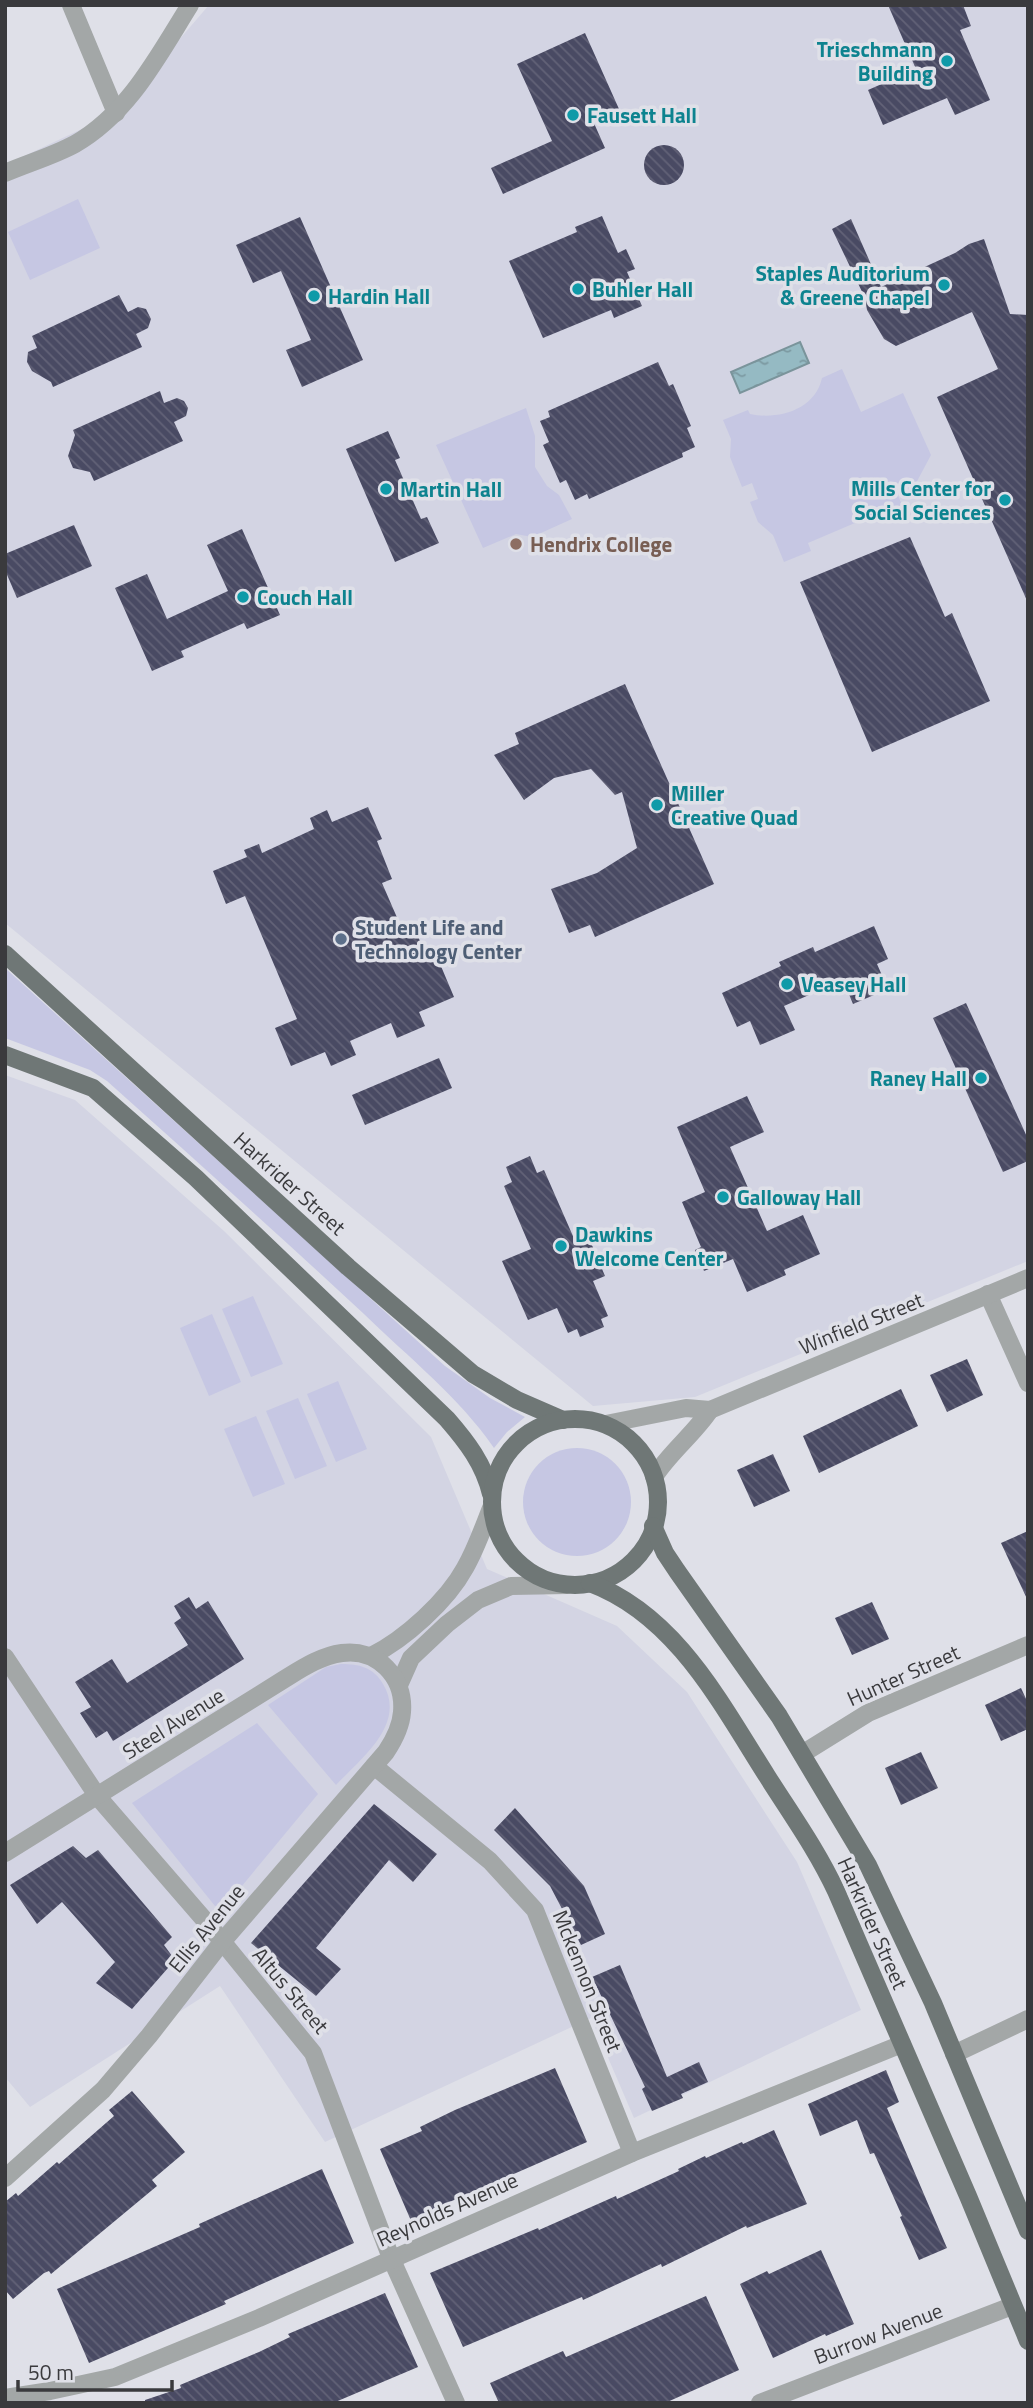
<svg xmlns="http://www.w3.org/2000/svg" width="1033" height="2408" viewBox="0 0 1033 2408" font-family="'Titillium Web',sans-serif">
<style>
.built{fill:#d3d4e3}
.green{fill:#c6c7e3}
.water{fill:url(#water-ripples);stroke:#7a949b;stroke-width:2}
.building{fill:url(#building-back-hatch)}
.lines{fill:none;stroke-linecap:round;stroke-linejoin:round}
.minor{stroke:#a3a7a7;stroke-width:18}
.major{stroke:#6f7776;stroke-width:18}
.culture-dot{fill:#0f9aa8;stroke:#dfe0e8;stroke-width:2.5}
.education-dot{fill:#8d6e63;stroke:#dfe0e8;stroke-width:2.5}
.service-dot{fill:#5c6f8a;stroke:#dfe0e8;stroke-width:2.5}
.labels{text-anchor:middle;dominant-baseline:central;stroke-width:7;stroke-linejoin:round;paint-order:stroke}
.culture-label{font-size:21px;font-weight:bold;fill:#0d838f;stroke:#dfe0e8;text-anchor:start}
.education-label{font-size:21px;font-weight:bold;fill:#785e54;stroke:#dfe0e8;text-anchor:start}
.service-label{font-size:21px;font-weight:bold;fill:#4e5e75;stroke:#dfe0e8;text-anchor:start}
.street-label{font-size:21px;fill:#3a3a3d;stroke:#dfe0e8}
</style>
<defs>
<pattern id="water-ripples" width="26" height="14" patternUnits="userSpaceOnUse" patternTransform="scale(1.75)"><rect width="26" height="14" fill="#95bac3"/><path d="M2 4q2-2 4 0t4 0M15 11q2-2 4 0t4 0" fill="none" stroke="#7b98a0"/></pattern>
<pattern id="building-back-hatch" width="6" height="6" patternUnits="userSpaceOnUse" patternTransform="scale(1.75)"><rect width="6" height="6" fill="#494a63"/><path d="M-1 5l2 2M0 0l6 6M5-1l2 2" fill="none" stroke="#626277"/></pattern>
</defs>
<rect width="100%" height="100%" fill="#dfe0e8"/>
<g class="built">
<path d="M209 5H1028V1261L695 1397 593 1406 5 923V165L116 113Z"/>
<path d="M5 1075 75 1100 224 1231 431 1437 487 1569 617 1626 687 1692 797 1862 861 2010 634 2118 591 2018 325 2142 220 1986 30 2107 5 2077Z"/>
</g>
<g class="green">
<path d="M78 199 100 248 30 280 8 232Z"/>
<path d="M842 369 861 412 903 393 931 455 915 485 897 493 904 510 879 520 876 514 808 543 811 551 784 562 773 535 758 522 750 502 758 499 752 483 742 487 730 457 731 439 723 420 748 410 750 414C778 420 815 410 822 378Z"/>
<path d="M526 408 535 436V467L547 486 559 495 572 519 532 537 516 534 483 548 436 445Z"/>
<path d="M5 968 445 1366 490 1398 525 1417 507 1432 494 1448C459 1397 408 1357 364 1314 279 1235 193 1158 107 1081L90 1070 5 1038Z"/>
<path d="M253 1296 283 1364 251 1377 222 1309Z"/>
<path d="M212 1314 241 1382 209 1396 180 1328Z"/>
<path d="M338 1381 367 1449 336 1462 307 1394Z"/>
<path d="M298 1398 327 1466 295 1479 266 1411Z"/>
<path d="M256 1416 285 1484 253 1497 224 1429Z"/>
<circle cx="577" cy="1502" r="54"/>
<path d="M341 1664C359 1664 373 1667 383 1684 407 1724 361 1758 336 1785L268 1705 326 1667Z"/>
<path d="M257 1723 318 1794 227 1904 221 1908 215 1906 132 1803Z"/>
</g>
<path class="water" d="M800 342 809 363 740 393 731 372Z"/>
<g class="building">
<path d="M888 5H963L971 26 960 30 990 100 955 115 947 98 883 125 868 90 916 69Z"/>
<path d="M585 33 619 109 593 121 605 148 503 194 491 168 552 141 517 64Z"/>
<circle cx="664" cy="165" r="20"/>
<path d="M602 216 618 253 626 249 635 269 627 272 642 306 614 318 611 310 543 338 509 261 577 232 575 227Z"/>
<path d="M300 217 363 360 302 387 286 350 311 340 281 271 253 283 236 245Z"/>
<path d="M851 219 881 287 955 253 969 244 984 239 1010 314 1028 315V603L937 397 998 369 972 312 896 346 884 339 867 310 865 298 832 229Z"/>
<path d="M119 295 128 312 138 307 146 309 151 319 148 328 136 334 142 347 53 387 51 382 32 371 27 362 28 352 37 348 32 336Z"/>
<path d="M658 362 669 386 673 384 691 426 687 428 695 447 682 453 683 457 589 499 587 494 575 500 566 480 560 483 543 445 549 442 540 421 550 417 548 411Z"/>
<path d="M160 391 164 403 177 398 184 401 188 408 186 416 174 422 183 441 94 481 90 472 73 468 68 456 75 435 73 430Z"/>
<path d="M388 431 400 458 395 460 421 519 427 517 439 543 395 562 346 449Z"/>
<path d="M74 525 92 566 17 598 5 570V554Z"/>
<path d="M242 529 280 615 247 629 244 623 181 651 184 657 152 671 115 588 147 574 167 619 228 591 207 545Z"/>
<path d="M910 537 945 617 952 613 990 701 872 752 800 582Z"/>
<path d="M625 684 714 884 595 937 590 925 569 933 551 889 597 873 637 848 622 792 615 795 591 769 554 778 524 800 494 755 519 744 515 733Z"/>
<path d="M368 807 382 839 377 841 392 879 382 883 402 929 413 924 426 956 435 952 454 997 419 1012 425 1026 397 1038 391 1023 350 1041 356 1055 331 1066 325 1052 291 1066 275 1028 297 1019 245 896 226 904 213 871 247 857 244 850 259 844 262 853 314 829 310 818 327 810 332 822Z"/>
<path d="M874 926 888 959 877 964 888 989 853 1004 843 980 784 1006 795 1030 760 1045 750 1021 737 1027 722 993 781 966 779 962 813 947 815 952Z"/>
<path d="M966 1003 1028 1139V1161L1003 1172 933 1018Z"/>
<path d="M439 1058 452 1088 365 1125 352 1095Z"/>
<path d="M747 1096 764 1132 730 1147 767 1231 803 1215 820 1254 784 1270 786 1275 747 1292 733 1259 704 1271 695 1250 701 1247 682 1202 705 1192 677 1127Z"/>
<path d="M530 1156 537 1173 544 1170 576 1243 589 1238 605 1276 593 1281 608 1316 601 1319 604 1327 580 1337 577 1329 568 1333 557 1308 528 1320 502 1261 531 1249 504 1186 512 1182 506 1167Z"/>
<path d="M967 1359 983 1395 947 1412 930 1375Z"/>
<path d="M901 1389 918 1426 819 1473 803 1436Z"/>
<path d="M773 1454 790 1491 754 1507 737 1470Z"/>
<path d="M1028 1531V1601L1001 1543Z"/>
<path d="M189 1597 196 1609 208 1601 244 1659 113 1741 107 1731 96 1738 80 1713 91 1707 75 1682 112 1659 127 1683 188 1645 174 1623 181 1618 174 1606Z"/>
<path d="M872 1602 889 1639 852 1655 835 1618Z"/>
<path d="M1021 1688 1028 1703V1729L1001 1741 985 1705Z"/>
<path d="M921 1752 938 1788 901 1805 885 1768Z"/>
<path d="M374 1804 437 1854 413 1882 389 1860 316 1948 341 1969 316 1996 251 1943Z"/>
<path d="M515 1808 584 1886 605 1934 581 1945 550 1886 494 1830Z"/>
<path d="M73 1846 86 1858 98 1850 172 1937 164 1945 175 1960 132 2009 96 1983 115 1962 62 1902 37 1924 10 1885Z"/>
<path d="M620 1965 667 2077 699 2062 708 2082 681 2094 683 2098 652 2111 642 2089 645 2087 592 1977Z"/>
<path d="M555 2068 587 2142 438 2207 440 2211 412 2223 380 2149 422 2131 420 2127 455 2110Z"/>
<path d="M886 2070 899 2102 887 2108 947 2248 919 2260 900 2217 902 2216 874 2153 870 2154 857 2120 820 2136 808 2104Z"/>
<path d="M132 2091 185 2152 152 2180 157 2186 51 2274 49 2271 44 2273 13 2299 5 2290V2202L16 2193 18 2196 57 2162 59 2164 114 2116 109 2110Z"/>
<path d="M774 2130 807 2204 747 2228 746 2226 662 2267 661 2264 583 2300 582 2297 463 2347 430 2273 538 2228 539 2230 616 2196 617 2199 679 2171 678 2169 705 2156 706 2158 742 2142 743 2144Z"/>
<path d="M322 2169 354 2243 224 2301 226 2304 89 2363 57 2289 200 2227 199 2224Z"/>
<path d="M821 2250 854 2324 826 2336 825 2334 773 2358 740 2284 767 2271 769 2274Z"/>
<path d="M385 2293 418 2367 333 2403H145V2400L181 2388 180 2385 259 2352 290 2337 288 2334Z"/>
<path d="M706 2296 739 2370 665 2403H499L490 2383 563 2351 566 2357Z"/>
</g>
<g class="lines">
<g class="minor">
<path d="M71 5 116 113"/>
<path d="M5 173C28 163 53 156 75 144 129 113 158 56 190 5"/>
<path d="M988 1294 1028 1383"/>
<path d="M606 1424 686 1408 710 1410 1028 1278"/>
<path d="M654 1477C670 1452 694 1434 710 1410"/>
<path d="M371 1656C405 1639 447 1601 465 1568 476 1549 483 1528 491 1508"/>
<path d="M5 1657 98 1797 208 1924 313 2053 391 2258 456 2403"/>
<path d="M399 1685 411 1658 447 1624 478 1600 511 1586 567 1585"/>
<path d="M802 1754 868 1713 1028 1645"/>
<path d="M374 1766 490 1861 535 1910 632 2153"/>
<path d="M5 1853 283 1680C301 1669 320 1656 342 1653 377 1648 405 1677 402 1712 401 1727 394 1740 386 1752L222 1942 149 2036 103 2090 5 2178"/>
<path d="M954 2054 1028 2019"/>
<path d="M5 2398 50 2391 115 2377 259 2318 632 2153 902 2044"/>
<path d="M760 2403 1012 2306"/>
</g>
<g class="major">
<path d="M5 954 348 1267 473 1374 517 1400 563 1420"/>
<path d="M5 1055 93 1088 196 1178 447 1419C467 1442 484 1464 491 1494"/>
<circle cx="575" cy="1502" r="83"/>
<path d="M653 1526 665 1553 677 1571 779 1716 868 1865 933 2003 1028 2231"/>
<path d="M590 1583C676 1615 721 1704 767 1776 791 1814 817 1850 836 1891L968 2196 1028 2341"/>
</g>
</g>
<g class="culture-dot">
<circle cx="947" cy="61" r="7"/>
<circle cx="573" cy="115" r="7"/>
<circle cx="944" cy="285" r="7"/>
<circle cx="578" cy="289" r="7"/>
<circle cx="314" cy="296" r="7"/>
<circle cx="386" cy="489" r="7"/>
<circle cx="1005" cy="500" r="7"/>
<circle cx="243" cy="597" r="7"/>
<circle cx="657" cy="805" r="7"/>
<circle cx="787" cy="984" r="7"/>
<circle cx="981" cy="1078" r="7"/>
<circle cx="723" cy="1197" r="7"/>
<circle cx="561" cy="1246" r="7"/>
</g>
<circle class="education-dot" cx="516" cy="544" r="7"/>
<circle class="service-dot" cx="341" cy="939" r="7"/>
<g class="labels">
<g class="culture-label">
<text x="933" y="49" text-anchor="end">Trieschmann<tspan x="933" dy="24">Building</tspan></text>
<text x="587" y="115">Fausett Hall</text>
<text x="930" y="273" text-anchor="end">Staples Auditorium<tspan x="930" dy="24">&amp; Greene Chapel</tspan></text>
<text x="592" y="289">Buhler Hall</text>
<text x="328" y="296">Hardin Hall</text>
<text x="991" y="488" text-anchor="end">Mills Center for<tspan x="991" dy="24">Social Sciences</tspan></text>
<text x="400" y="489">Martin Hall</text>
<text x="257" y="597">Couch Hall</text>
<text x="671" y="793">Miller<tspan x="671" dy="24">Creative Quad</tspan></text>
<text x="801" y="984">Veasey Hall</text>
<text x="967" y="1078" text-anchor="end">Raney Hall</text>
<text x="737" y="1197">Galloway Hall</text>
<text x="575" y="1234">Dawkins<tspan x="575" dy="24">Welcome Center</tspan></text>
</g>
<g class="education-label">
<text x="530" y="544">Hendrix College</text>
</g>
<g class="service-label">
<text x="355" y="927">Student Life and<tspan x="355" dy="24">Technology Center</tspan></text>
</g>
<g class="street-label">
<text transform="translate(290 1183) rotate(42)">Harkrider Street</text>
<text transform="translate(861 1323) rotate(-22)">Winfield Street</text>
<text transform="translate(903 1675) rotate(-24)">Hunter Street</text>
<text transform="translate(173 1723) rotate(-32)">Steel Avenue</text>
<text transform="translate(873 1923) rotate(66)">Harkrider Street</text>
<text transform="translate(206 1928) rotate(-51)">Ellis Avenue</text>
<text transform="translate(588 1981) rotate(68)">Mckennon Street</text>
<text transform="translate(291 1990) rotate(50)">Altus Street</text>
<text transform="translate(447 2209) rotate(-24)">Reynolds Avenue</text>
<text transform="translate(878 2333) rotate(-21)">Burrow Avenue</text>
</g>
</g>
<rect width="1033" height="2408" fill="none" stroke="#3a3a3d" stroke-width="14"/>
<path d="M18 2380v10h154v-10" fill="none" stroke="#3a3a3d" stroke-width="3.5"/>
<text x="28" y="2380" font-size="21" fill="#3a3a3d" stroke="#dfe0e8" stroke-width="5" paint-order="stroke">50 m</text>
</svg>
